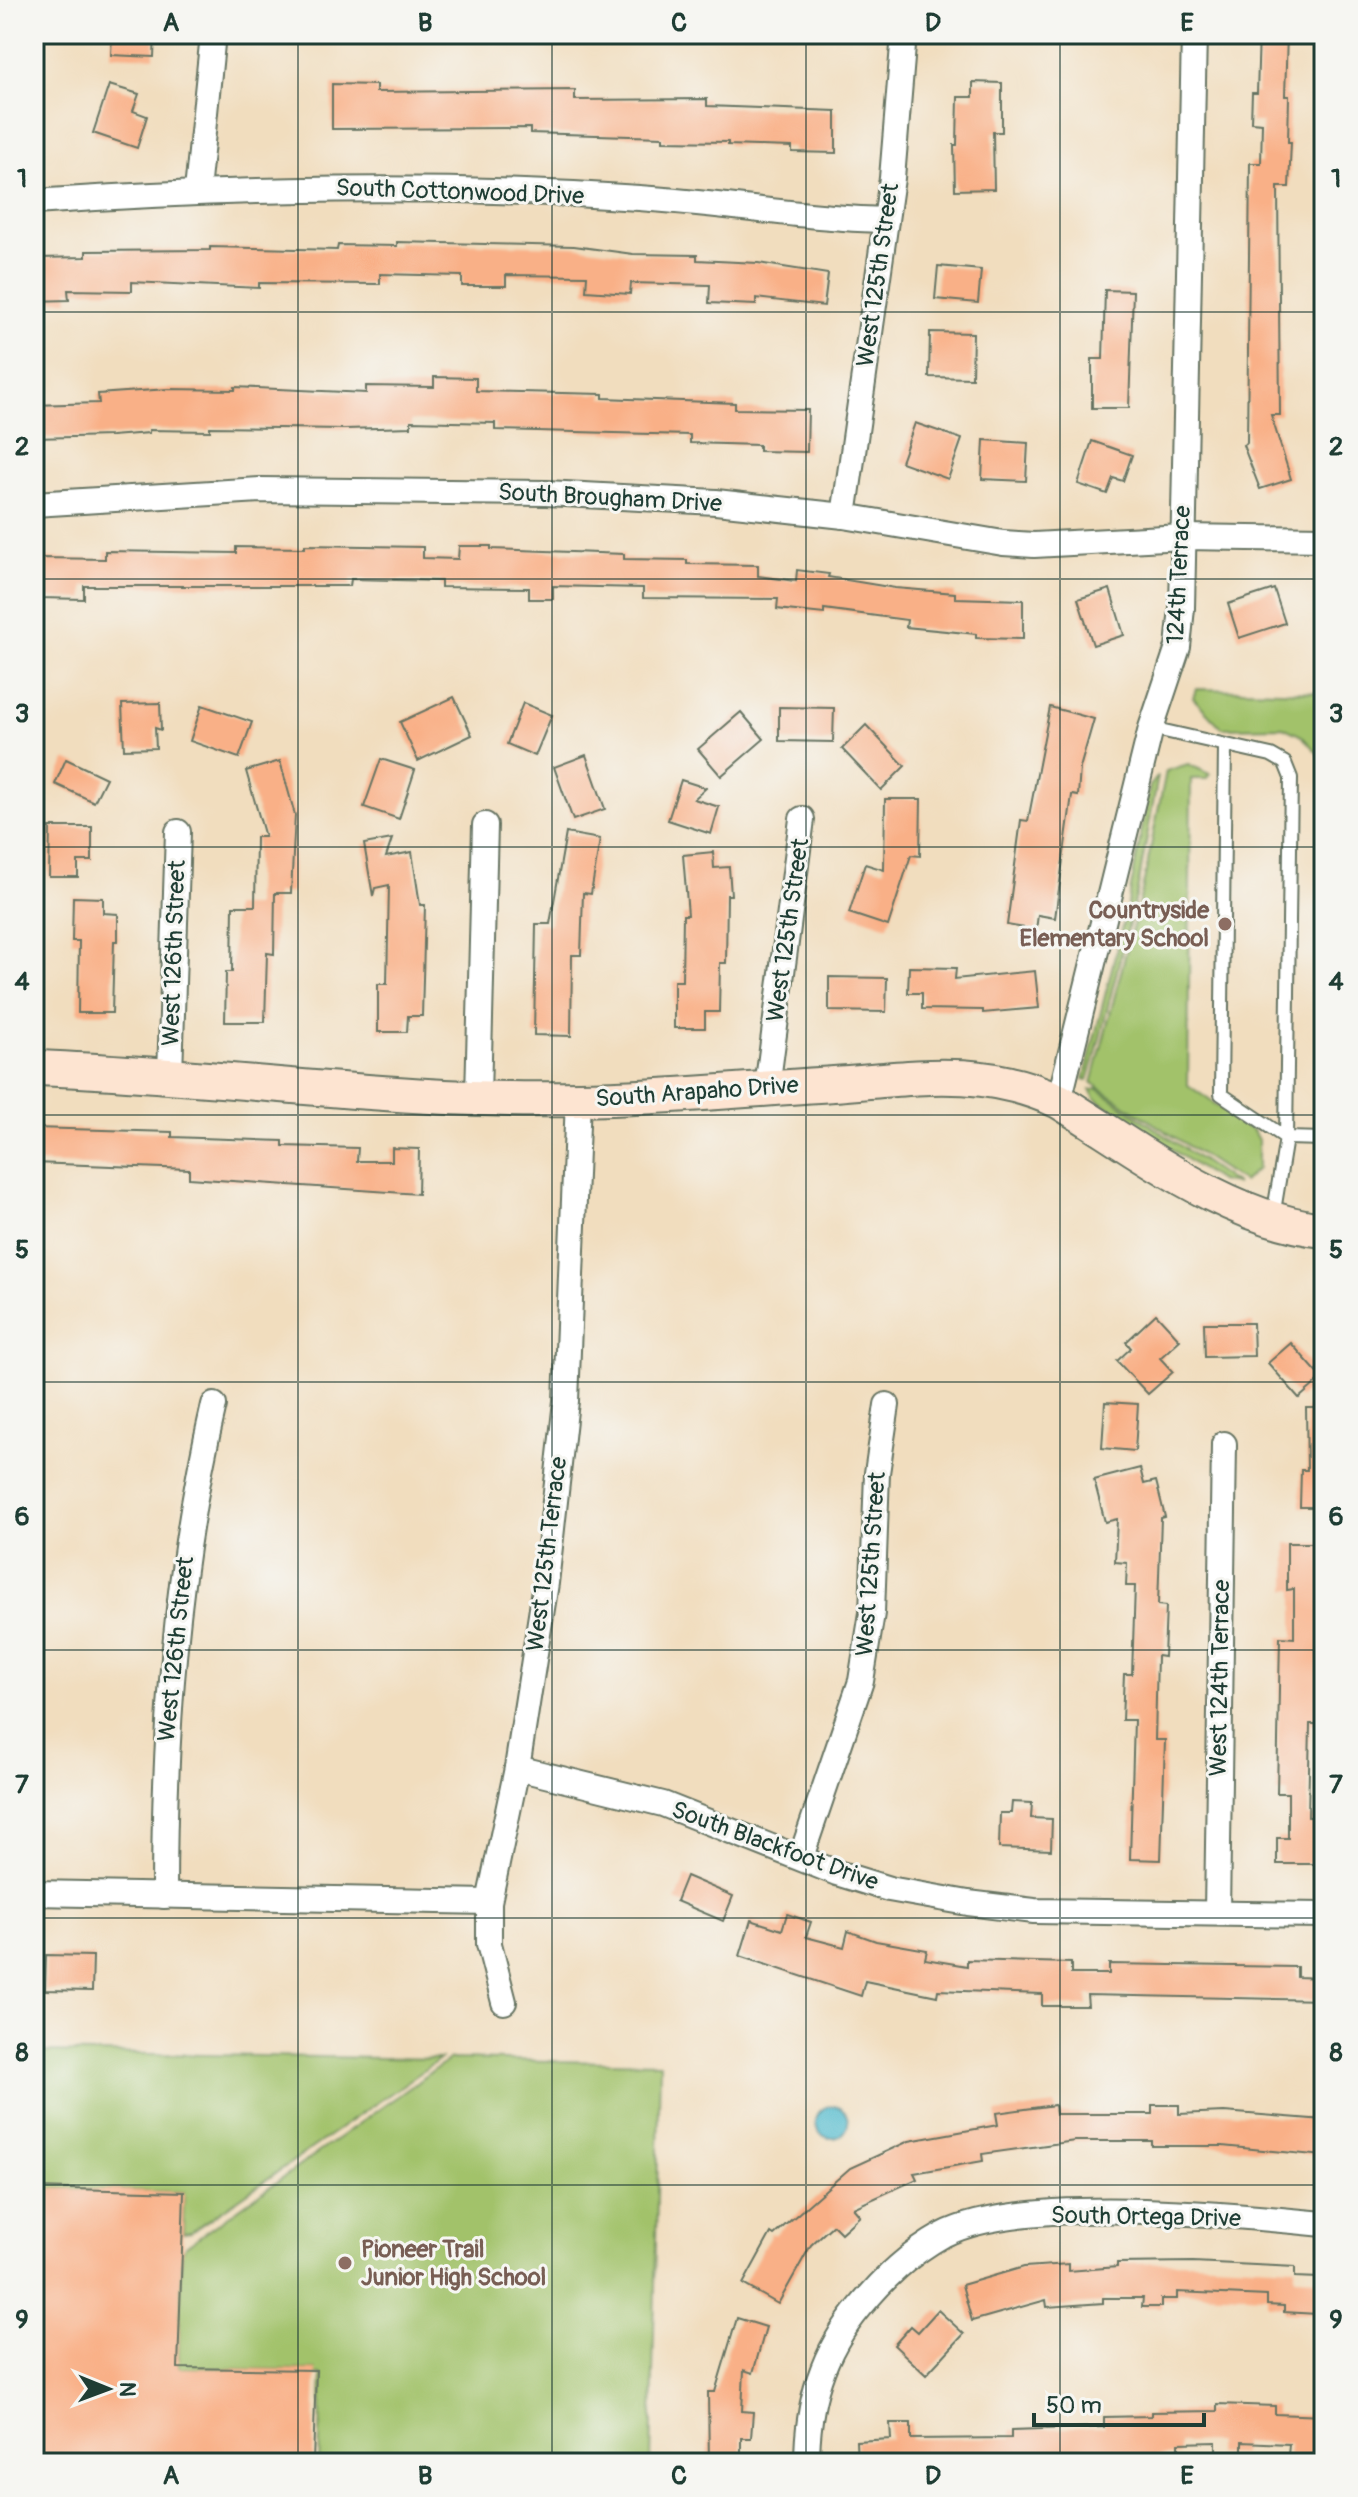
<svg xmlns="http://www.w3.org/2000/svg" width="1358" height="2497" viewBox="0 0 1358 2497" font-family="Pangolin,sans-serif">
<style>
.green{fill:#a2c26a;stroke:#60804f;stroke-width:2}
.water{fill:#50bacd;stroke:#387c80;stroke-width:2}
.building{fill:#f9b087}
.lines{fill:none;stroke-linecap:round;stroke-linejoin:round}
.lane-casing{stroke:#687564;stroke-width:16}
.street-casing{stroke:#687564;stroke-width:28}
.secondary-casing{stroke:#687564;stroke-width:38}
.lane{stroke:#fff;stroke-width:12}
.street{stroke:#fff;stroke-width:24}
.secondary{stroke:#fde4d1;stroke-width:34}
.grid{fill:none;stroke:#1f3d34;stroke-width:2;stroke-opacity:0.55}
.education-dot{fill:#8d6e63;stroke:#f6f6f2;stroke-width:3}
.labels{text-anchor:middle;dominant-baseline:central;stroke-width:6;stroke-linejoin:round;paint-order:stroke}
.street-label{font-size:24px;fill:#1f3d34;stroke:#f6f6f2}
.education-label{font-size:24px;font-weight:bold;fill:#785e54;stroke:#f6f6f2;text-anchor:end}
.neatline{fill:none;stroke:#1f3d34;stroke-width:3}
.grid-label{font-size:26px;text-anchor:middle;font-weight:bold;fill:#1f3d34}
</style>
<rect width="100%" height="100%" fill="#f6f6f2"/>
<filter id="ink" filterUnits="userSpaceOnUse"><feTurbulence type="fractalNoise" baseFrequency=".0125" numOctaves="2"/><feDisplacementMap in="SourceGraphic" scale="16" xChannelSelector="R" yChannelSelector="G"/><feConvolveMatrix kernelMatrix="1 2 1 2 8 2 1 2 1" color-interpolation-filters="sRGB"/></filter>
<filter id="wash" filterUnits="userSpaceOnUse"><feTurbulence type="fractalNoise" baseFrequency=".006" numOctaves="4" result="noise"/><feDisplacementMap in="SourceGraphic" scale="32" xChannelSelector="R" yChannelSelector="G"/><feGaussianBlur stdDeviation="1.8" result="paint"/><feColorMatrix in="noise" values="0 0 0 0 0 0 0 0 0 0 0 0 0 0 0 0 0 1.4 0 .05"/><feComposite in="paint" operator="in"/></filter>
<g filter="url(#wash)">
<rect width="100%" height="100%" fill="#f1ddbe"/>
<g class="green">
<path d="M1196 689 1324 692V760L1302 736 1283 727 1222 728 1193 698Z"/>
<path d="M1188 764 1210 774 1206 779H1191L1188 1085 1253 1131 1258 1140V1168L1243 1182 1092 1083 1142 891 1166 771Z"/>
<path d="M1158 776 1137 892 1094 1061 1088 1080 1084 1079 1128 904 1150 786Z"/>
<path d="M1098 1089 1236 1184 1219 1181 1095 1098 1090 1090Z"/>
<path d="M34 2052 440 2059 191 2232 183 2233 184 2192 34 2188Z"/>
<path d="M450 2059 660 2063 651 2463H319L322 2375H315V2370L178 2368 182 2251 186 2246Z"/>
</g>
<circle class="water" cx="832" cy="2122" r="16"/>
<g id="blocks">
<g class="building">
<path d="M112 34H155L154 57 111 55Z"/>
<path d="M1259 34H1287L1285 96H1289L1288 142H1291L1289 187H1278L1280 415H1271L1291 479 1260 489 1243 445 1247 443 1250 163H1261L1262 123 1251 122 1252 93H1257Z"/>
<path d="M973 82 1002 83V132H993L994 189 955 190 954 145H957L958 97H973Z"/>
<path d="M332 84 376 85V92L575 90V100L707 99V106L836 111V153L792 152V147L728 145V142L663 141V137L530 133V128L332 129Z"/>
<path d="M109 85 139 94 133 111 147 116 137 148 93 133Z"/>
<path d="M397 242 574 246 633 254 697 255V260L758 263 828 274 824 306 756 298V305L709 303 710 285 631 283 630 294 586 291 587 276 506 275V286H462V276L380 274V284L259 283V288L132 282V291L68 290 69 300 34 301V269H38V258L86 257V251L210 250V247L337 250 338 245 397 246Z"/>
<path d="M938 266 981 270 978 303 935 299Z"/>
<path d="M1105 290 1133 291 1129 408H1092V359H1103Z"/>
<path d="M930 332 973 333 972 378 929 377Z"/>
<path d="M434 377 476 378V391L603 394V398L735 403V409L808 410 807 452 759 451V445L690 443V435L495 430V423L411 421V427L345 429 210 427V431L149 430V433L111 436 35 438 34 405 99 403 98 394 168 389 235 390V387L366 393V386L434 387Z"/>
<path d="M915 423 962 439 948 479 901 462Z"/>
<path d="M984 440 1028 443 1026 481 982 479Z"/>
<path d="M1092 441 1132 455 1123 481 1113 478 1107 494 1078 484Z"/>
<path d="M305 545 423 547V558L458 559 459 546H491V549L624 554V559L687 560V564L758 565V576L796 581 797 570 829 574 828 577 895 588 955 593V598L1023 600V639L976 638V634L906 627 907 620 824 609V614L777 609 778 599 643 598V588L553 586V599H529V588L441 587V581L351 579 350 586H84V599L40 598 41 558 105 559V551L236 553V547L305 548Z"/>
<path d="M1110 589 1124 635 1093 645 1078 599Z"/>
<path d="M1274 589 1285 623 1239 638 1228 604Z"/>
<path d="M454 697 472 735 418 761 400 722Z"/>
<path d="M160 703 161 730 155 728 156 748 124 749 122 704Z"/>
<path d="M523 703 552 715 535 756 507 744Z"/>
<path d="M202 705 252 722 239 758 190 741Z"/>
<path d="M779 707 834 708 833 742 779 741Z"/>
<path d="M1050 707 1094 719 1080 768 1078 796 1072 795 1055 918 1038 915 1036 930 1007 925 1021 820 1028 821Z"/>
<path d="M741 712 764 739 721 776 698 749Z"/>
<path d="M866 725 905 766 881 790 842 749Z"/>
<path d="M586 755 605 809 573 820 554 767Z"/>
<path d="M66 759 106 778 94 802 55 784Z"/>
<path d="M381 759 415 770 399 819 364 807Z"/>
<path d="M280 761 295 815 291 893H275L274 954 267 953 265 1022H225L226 972H232L233 906H255L256 837H265L246 771Z"/>
<path d="M681 780 706 788 694 799 719 807 711 834 668 820Z"/>
<path d="M885 799H921L920 856 911 855 888 926 849 913 865 864 884 870Z"/>
<path d="M50 827H92V861H78V877H49Z"/>
<path d="M566 833 600 839 591 894 583 893 581 955H572L571 1036 534 1035 536 924H550Z"/>
<path d="M392 839 386 857 412 852 420 905H425L422 1016H408L407 1032H378V984H387L389 885 375 888 373 896 364 844Z"/>
<path d="M713 852 714 868 729 867 731 895H727L726 963H720L719 1012H705V1028H674V981H682L683 915H688L683 855Z"/>
<path d="M73 897 103 898V913L118 914V941H114L112 1013H78L79 941H72Z"/>
<path d="M909 967 956 968 955 979 1035 971 1039 1008 983 1013V1010L922 1009V993H908Z"/>
<path d="M829 977 887 978 886 1012 829 1011Z"/>
<path d="M34 1128 172 1132V1137L283 1141V1146L358 1148 357 1161H392V1148L419 1149 418 1194 189 1178V1169L34 1163Z"/>
<path d="M1156 1314 1180 1340 1160 1358 1173 1372 1148 1394 1117 1361 1131 1348 1126 1342Z"/>
<path d="M1204 1323H1253L1254 1356 1205 1357Z"/>
<path d="M1291 1343 1322 1378 1299 1398 1268 1363Z"/>
<path d="M1105 1402 1138 1404 1135 1451 1102 1448Z"/>
<path d="M1306 1408H1324V1507H1300L1301 1470H1307Z"/>
<path d="M1140 1468 1144 1484 1156 1481 1165 1517 1161 1518 1158 1605 1166 1606 1164 1657 1157 1656 1155 1740H1165L1161 1860 1130 1859 1134 1720H1122L1124 1674H1132L1135 1586H1126L1127 1563 1115 1562 1117 1519 1105 1522 1094 1480Z"/>
<path d="M1287 1543H1322L1324 1661H1320V1724H1310L1308 1817H1318V1864H1277V1838H1288V1793H1277L1280 1637 1294 1638V1589L1287 1590Z"/>
<path d="M1012 1802 1032 1803 1031 1818 1052 1819 1051 1850 999 1848 1000 1813H1011Z"/>
<path d="M686 1876 733 1896 723 1921 676 1901Z"/>
<path d="M787 1914 811 1922 806 1937 844 1947 848 1931 876 1941 927 1950 925 1959 967 1966V1960L1071 1963V1974H1109V1964L1297 1967V1977L1324 1978V2000L1087 1995 1088 2006H1042V1994L938 1990 937 1996 865 1981 861 1996 740 1956 751 1920 782 1930Z"/>
<path d="M46 1955 93 1956 92 1991 45 1990Z"/>
<path d="M1055 2105 1056 2114H1152V2105H1179V2114L1224 2112 1324 2120V2156L1222 2146H1152V2141H1075L982 2154 983 2161 914 2173 917 2179 853 2208 860 2216 841 2233 833 2225 811 2245 778 2304 743 2284 771 2233 774 2235 850 2168 909 2141 998 2125 996 2113Z"/>
<path d="M34 2188 184 2192 178 2368 316 2370 313 2463H34Z"/>
<path d="M1193 2262 1295 2267V2277L1319 2278 1317 2314 1284 2312V2306L1267 2305V2296L1177 2292V2299H1161V2307H1142L1143 2298H1103V2303L1047 2307 1046 2300 972 2321 962 2285 1024 2267 1069 2264V2271L1117 2267V2263Z"/>
<path d="M938 2310 964 2334 926 2375 894 2345 911 2326 918 2332Z"/>
<path d="M737 2318 766 2327 753 2373 744 2370 742 2411 753 2412 751 2438H741V2463H709L708 2392H715Z"/>
<path d="M1217 2404 1275 2406V2414L1324 2416 1321 2458 1288 2456 1289 2444 1242 2442V2454L1216 2453V2442L1179 2443V2455L1064 2463H857L856 2441 891 2439 890 2423H911V2439L1011 2438V2430L1104 2427V2417L1151 2416V2412L1217 2411Z"/>
</g>
</g>
</g>
<g filter="url(#ink)">
<use href="#blocks" fill-opacity="0" stroke="#687564" stroke-width="2"/>
<g class="lines">
<defs>
<g id="lane">
<path d="M1151 728 1271 755 1285 763 1291 778 1286 1138 1273 1217"/>
<path d="M1225 746 1221 1094 1286 1138 1324 1139"/>
</g>
<g id="street">
<path d="M197 191 213 34"/>
<path d="M34 202C238 188 435 184 639 198 721 203 803 218 886 220"/>
<path d="M34 504 260 490 546 493 716 502 844 516 1003 543 1034 545 1183 537 1324 539"/>
<path d="M844 516 892 178 904 34"/>
<path d="M170 1074 178 832"/>
<path d="M767 1088 802 819"/>
<path d="M478 1096 485 825"/>
<path d="M1059 1101 1151 728 1178 647 1182 608 1194 34"/>
<path d="M517 1768 663 1804 837 1873 889 1889 968 1903 1034 1911 1324 1915"/>
<path d="M801 1857 861 1681 872 1613 877 1473 887 1405"/>
<path d="M34 1893 489 1902"/>
<path d="M164 1896C164 1730 176 1567 214 1405"/>
<path d="M1217 1912 1224 1444"/>
<path d="M504 2002 489 1944V1902L517 1768 546 1583 566 1401 578 1099"/>
<path d="M807 2463C807 2403 822 2352 861 2306 885 2277 909 2254 943 2235 1021 2194 1234 2215 1324 2224"/>
</g>
<path id="secondary" d="M34 1068C215 1074 398 1103 579 1099 664 1098 749 1089 834 1084 916 1078 981 1065 1059 1101 1139 1150 1229 1220 1324 1230"/>
</defs>
<use href="#lane" class="lane-casing"/>
<use href="#street" class="street-casing"/>
<use href="#secondary" class="secondary-casing"/>
<use href="#lane" class="lane"/>
<use href="#street" class="street"/>
<use href="#secondary" class="secondary"/>
</g>
</g>
<path class="grid" d="M298 34V2463M552 34V2463M806 34V2463M1060 34V2463M34 312H1324M34 579H1324M34 847H1324M34 1115H1324M34 1382H1324M34 1650H1324M34 1918H1324M34 2185H1324"/>
<g class="education-dot">
<circle cx="1225" cy="924" r="8"/>
<circle cx="345" cy="2263" r="8"/>
</g>
<g class="labels">
<g class="street-label">
<text transform="translate(460 192) rotate(2)">South Cottonwood Drive</text>
<text transform="translate(878 275) rotate(-82)">West 125th Street</text>
<text transform="translate(610 498) rotate(3)">South Brougham Drive</text>
<text transform="translate(1179 575) rotate(-87)">124th Terrace</text>
<text transform="translate(788 930) rotate(-82)">West 125th Street</text>
<text transform="translate(174 953) rotate(-88)">West 126th Street</text>
<text transform="translate(697 1092) rotate(-4)">South Arapaho Drive</text>
<text transform="translate(547 1554) rotate(-83)">West 125th Terrace</text>
<text transform="translate(871 1564) rotate(-86)">West 125th Street</text>
<text transform="translate(176 1649) rotate(-84)">West 126th Street</text>
<text transform="translate(1220 1678) rotate(-89)">West 124th Terrace</text>
<text transform="translate(775 1846) rotate(20)">South Blackfoot Drive</text>
<text transform="translate(1146 2217) rotate(1)">South Ortega Drive</text>
</g>
<g class="education-label">
<text x="1209" y="910">Countryside<tspan x="1209" dy="28">Elementary School</tspan></text>
<text x="361" y="2249" text-anchor="start">Pioneer Trail<tspan x="361" dy="28">Junior High School</tspan></text>
</g>
</g>
<rect width="1358" height="2497" fill="none" stroke="#f6f6f2" stroke-width="88"/>
<g transform="translate(108 2389) rotate(91)" stroke="#f6f6f2" stroke-width="6" paint-order="stroke">
<path d="M0-6L14 30L0 20L-14 30Z" fill="#1f3d34"/>
<text y="-12" font-size="22" font-weight="bold" text-anchor="middle" fill="#1f3d34">N</text>
</g>
<path d="M1034 2413v12h170v-12" fill="none" stroke="#1f3d34" stroke-width="4"/>
<text x="1046" y="2413" font-size="24" fill="#1f3d34" stroke="#f6f6f2" stroke-width="6" paint-order="stroke">50 m</text>
<rect x="44" y="44" width="1270" height="2409" class="neatline"/>
<g class="grid-label">
<text x="171" y="31">A</text>
<text x="425" y="31">B</text>
<text x="679" y="31">C</text>
<text x="933" y="31">D</text>
<text x="1187" y="31">E</text>
<text x="22" y="187">1</text>
<text x="1336" y="187">1</text>
<text x="22" y="455">2</text>
<text x="1336" y="455">2</text>
<text x="22" y="722">3</text>
<text x="1336" y="722">3</text>
<text x="22" y="990">4</text>
<text x="1336" y="990">4</text>
<text x="22" y="1258">5</text>
<text x="1336" y="1258">5</text>
<text x="22" y="1525">6</text>
<text x="1336" y="1525">6</text>
<text x="22" y="1793">7</text>
<text x="1336" y="1793">7</text>
<text x="22" y="2061">8</text>
<text x="1336" y="2061">8</text>
<text x="22" y="2328">9</text>
<text x="1336" y="2328">9</text>
<text x="171" y="2484">A</text>
<text x="425" y="2484">B</text>
<text x="679" y="2484">C</text>
<text x="933" y="2484">D</text>
<text x="1187" y="2484">E</text>
</g>
</svg>
